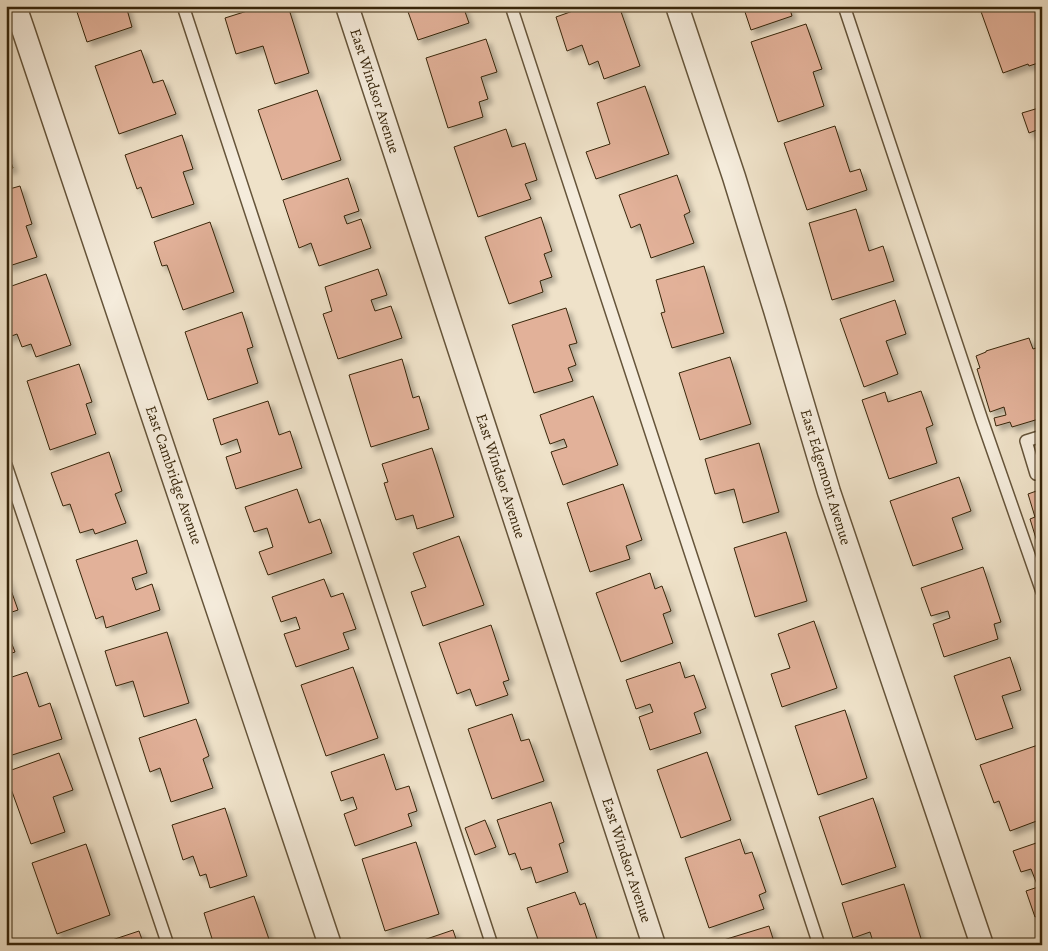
<svg xmlns="http://www.w3.org/2000/svg" width="1048" height="951" viewBox="0 0 1048 951" font-family="Alegreya,serif">
<style>
.building{fill:#e2b199;stroke:#37250a;filter:url(#shadow)}
.lines{fill:none;stroke-linecap:round;stroke-linejoin:round}
.lane-casing{stroke:#65543a;stroke-width:14}
.street-casing{stroke:#65543a;stroke-width:25}
.lane{stroke:#f5ecdc;stroke-width:11}
.street{stroke:#f5ecdc;stroke-width:22}
.labels{text-anchor:middle;dominant-baseline:central;stroke-width:4.5;stroke-linejoin:round;paint-order:stroke}
.street-label{font-size:15px;fill:#37250a;stroke:#f5ecdc}
</style>
<defs>
<filter id="shadow"><feDropShadow dx="4.5" dy="4.5" stdDeviation="2.5" flood-color="#0004"/></filter>
</defs>
<rect width="100%" height="100%" fill="#efe2c9"/>
<filter id="stains"><feTurbulence type="fractalNoise" baseFrequency=".004" numOctaves="4"/><feColorMatrix values="0 0 0 0 .2 0 0 0 0 .09 0 0 0 0 .02 0 0 0 .5 -.17"/></filter>
<radialGradient id="worn" r=".72"><stop offset=".6" stop-color="#630" stop-opacity="0"/><stop offset="1" stop-color="#630" stop-opacity=".3"/></radialGradient>
<g class="building">
<path d="M75 6H126L132 27 87 42Z"/>
<path d="M263 6H267L268 8 275 6H288L309 73 275 84 263 46 236 54 225 18Z"/>
<path d="M406 6H463L469 23 418 40Z"/>
<path d="M587 6H619L640 66 604 79 598 61 589 65 582 45 567 51 556 17Z"/>
<path d="M743 6H789L792 16 751 30Z"/>
<path d="M979 6H1042L1041 62 1029 66 1028 64 1003 73Z"/>
<path d="M806 24 822 69 813 72 824 106 778 122 751 42Z"/>
<path d="M486 39 497 72 481 77 488 99 479 102 483 117 448 128 426 58Z"/>
<path d="M141 50 153 83 163 80 176 114 119 134 95 66Z"/>
<path d="M645 86 669 154 596 179 586 152 610 144 597 103Z"/>
<path d="M317 90 341 160 282 180 258 110Z"/>
<path d="M1042 107V128L1029 133 1022 113Z"/>
<path d="M835 126 850 172 860 169 867 190 807 210 784 143Z"/>
<path d="M506 129 512 147 525 143 537 180 525 184 531 199 478 217 454 147Z"/>
<path d="M182 135 193 169 183 172 194 204 152 218 141 187 137 189 125 155Z"/>
<path d="M6 147 13 168 6 170Z"/>
<path d="M677 175 690 212 684 215 694 243 651 258 640 224 631 228 619 195Z"/>
<path d="M348 178 359 211 344 216 347 224 361 219 371 248 319 266 311 243 299 248 283 200Z"/>
<path d="M20 186 32 224 26 226 37 257 6 267V190Z"/>
<path d="M856 209 869 251 883 246 894 281 832 300 809 223Z"/>
<path d="M541 217 552 251 544 254 552 277 540 281 543 292 509 304 485 237Z"/>
<path d="M210 222 234 292 183 310 167 265 162 266 154 242Z"/>
<path d="M704 266 724 333 672 348 661 313 665 312 656 280Z"/>
<path d="M378 269 387 295 371 300 375 311 391 306 402 338 338 359 323 314 332 311 325 287Z"/>
<path d="M46 274 71 345 36 357 31 344 22 347 17 334 6 338V288Z"/>
<path d="M895 300 906 334 886 341 898 374 864 387 840 319Z"/>
<path d="M566 308 577 343 569 345 576 365 568 368 573 381 534 393 512 325Z"/>
<path d="M242 312 253 347 247 349 258 383 208 400 185 332Z"/>
<path d="M1029 338 1033 349 1042 346V418L1012 427 1010 422 996 426 994 418 1006 415 1004 407 990 412 977 369 980 368 976 356 986 352V351Z"/>
<path d="M730 357 751 424 700 440 679 373Z"/>
<path d="M402 359 413 398 419 396 429 429 371 447 349 375Z"/>
<path d="M79 364 92 402 86 404 96 434 50 450 27 381Z"/>
<path d="M921 391 933 425 926 428 937 463 889 479 862 400 885 392 888 402Z"/>
<path d="M593 396 618 465 563 485 551 452 567 447 564 439 550 444 540 415Z"/>
<path d="M268 401 279 435 290 431 302 468 236 489 226 457 241 452 237 439 221 445 213 419Z"/>
<path d="M759 443 779 512 743 523 734 489 715 494 705 459Z"/>
<path d="M432 448 454 517 417 529 413 515 396 520 384 483 388 482 382 464Z"/>
<path d="M109 452 122 491 115 494 126 523 95 534 93 529 80 533 70 504 63 506 51 473Z"/>
<path d="M959 477 971 511 952 518 963 549 913 566 890 501Z"/>
<path d="M623 484 642 540 626 546 630 559 590 572 567 503Z"/>
<path d="M297 489 309 523 320 519 332 553 268 575 259 552 273 547 267 528 254 532 245 507Z"/>
<path d="M1042 489V558L1030 519 1035 517 1028 494Z"/>
<path d="M786 532 807 601 755 617 734 548Z"/>
<path d="M459 536 484 605 423 626 411 592 426 587 413 553Z"/>
<path d="M137 540 147 573 132 578 136 590 152 584 160 610 106 628 103 616 96 619 76 560Z"/>
<path d="M983 567 1001 622 994 624 998 639 944 657 933 624 950 618 948 611 931 616 921 588Z"/>
<path d="M650 573 655 589 662 586 671 611 663 614 673 643 621 662 596 593Z"/>
<path d="M6 576 18 610 6 614Z"/>
<path d="M324 579 331 597 343 593 356 629 343 633 349 649 296 667 284 634 300 629 296 617 281 622 272 597Z"/>
<path d="M814 621 837 688 782 707 771 674 790 668 778 634Z"/>
<path d="M491 625 509 680 503 682 508 695 476 706 470 689 457 694 439 643Z"/>
<path d="M6 629 15 652 6 655Z"/>
<path d="M167 632 189 703 144 717 133 681 116 686 105 651Z"/>
<path d="M1010 657 1021 690 1002 696 1013 728 976 740 954 676Z"/>
<path d="M680 662 685 678 694 675 706 708 694 713 701 733 650 750 639 717 653 712 650 704 636 709 626 680Z"/>
<path d="M353 667 378 738 326 756 301 685Z"/>
<path d="M27 672 39 707 50 703 62 739 6 757V679Z"/>
<path d="M845 710 867 778 818 795 795 726Z"/>
<path d="M512 714 521 741 529 739 544 781 492 799 468 729Z"/>
<path d="M196 719 209 756 203 759 213 788 171 802 160 768 150 772 139 738Z"/>
<path d="M1038 745 1042 755V819L1010 831 999 801 994 803 980 765Z"/>
<path d="M707 752 731 820 681 838 657 770Z"/>
<path d="M59 753 73 790 53 797 65 832 31 844 6 775V772Z"/>
<path d="M384 754 396 790 409 786 417 811 408 814 412 826 355 846 344 814 357 809 353 797 341 801 331 772Z"/>
<path d="M873 798 896 867 842 885 819 817Z"/>
<path d="M551 802 564 842 559 844 568 872 536 883 531 867 521 870 515 853 509 855 497 820Z"/>
<path d="M225 808 247 876 210 888 206 874 200 876 193 856 183 860 172 825Z"/>
<path d="M485 820 496 847 475 855 465 828Z"/>
<path d="M740 839 745 854 752 852 766 892 759 895 764 909 709 928 685 858Z"/>
<path d="M1042 841V914L1035 917 1026 891 1038 887 1031 869 1021 872 1013 851Z"/>
<path d="M416 842 439 914 385 931 362 859Z"/>
<path d="M86 844 110 915 57 934 32 863Z"/>
<path d="M904 884 923 945H874L870 932 853 938 842 903Z"/>
<path d="M575 892 580 905 585 903 599 945H540L527 908Z"/>
<path d="M254 896 271 945H214L204 913Z"/>
<path d="M769 926 775 945H718L717 942Z"/>
<path d="M453 930 458 945H409Z"/>
<path d="M139 931 144 945H97Z"/>
</g>
<g class="lines">
<defs>
<g id="lane">
<path d="M183 6 492 945"/>
<path d="M511 6 819 945"/>
<path d="M844 6 982 420 1042 592"/>
<path d="M1042 436 1026 441 1036 474 1042 472"/>
<path d="M6 465 168 945"/>
</g>
<g id="street">
<path d="M15 6C122 318 226 631 330 945"/>
<path d="M347 6 654 945"/>
<path d="M677 6 734 177 775 310 829 492 982 945"/>
</g>
</defs>
<use href="#lane" class="lane-casing"/>
<use href="#street" class="street-casing"/>
<use href="#lane" class="lane"/>
<use href="#street" class="street"/>
</g>
<g class="labels">
<g class="street-label">
<text transform="translate(375 91) rotate(72)">East Windsor Avenue</text>
<text transform="translate(174 475) rotate(71)">East Cambridge Avenue</text>
<text transform="translate(501 476) rotate(72)">East Windsor Avenue</text>
<text transform="translate(826 477) rotate(73)">East Edgemont Avenue</text>
<text transform="translate(627 860) rotate(72)">East Windsor Avenue</text>
</g>
</g>
<rect width="1048" height="951" fill="none" stroke="#efe2c9" stroke-width="25"/>
<rect x="8" y="8" width="1033" height="936" fill="none" stroke="#37250a" stroke-width="2.5"/>
<rect x="12" y="12" width="1023" height="926" fill="none" stroke="#37250a"/>
<rect width="100%" height="100%" filter="url(#stains)"/>
<rect width="100%" height="100%" fill="url(#worn)"/>
</svg>
